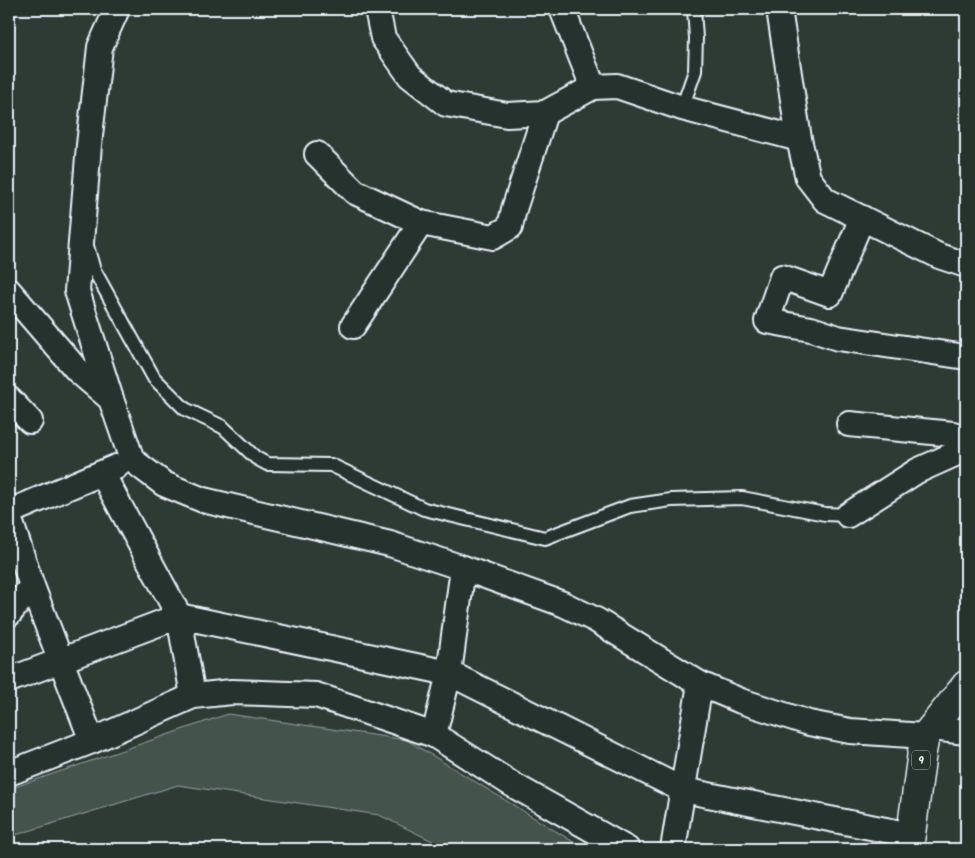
<svg xmlns="http://www.w3.org/2000/svg" width="975" height="858" viewBox="0 0 975 858" font-family="Kalam,sans-serif">
<style>
.green{fill:#45524e;stroke:#96a2a3}
.lines{fill:none;stroke-linecap:round;stroke-linejoin:round}
.lane-casing{stroke:#e8f1f8;stroke-width:16}
.street-casing{stroke:#e8f1f8;stroke-width:28}
.primary-casing{stroke:#e8f1f8;stroke-width:31}
.lane{stroke:#26332d;stroke-width:12}
.street{stroke:#26332d;stroke-width:24}
.primary{stroke:#26332d;stroke-width:28}
.rail{stroke:#e8f1f8;stroke-width:4}
.labels{text-anchor:middle;dominant-baseline:central;stroke-width:4.5;stroke-linejoin:round;paint-order:stroke}
.shield{fill:#26332d;stroke:#aeb8bb;stroke-width:1}
.shield-label{font-size:12px;font-weight:bold;fill:#e8f1f8}
</style>
<rect width="100%" height="100%" fill="#2e3b35"/>
<filter id="ink" filterUnits="userSpaceOnUse"><feTurbulence type="fractalNoise" baseFrequency=".02" numOctaves="2"/><feDisplacementMap in="SourceGraphic" scale="10" xChannelSelector="R" yChannelSelector="G"/><feConvolveMatrix kernelMatrix="1 2 1 2 8 2 1 2 1" color-interpolation-filters="sRGB"/></filter>
<g filter="url(#ink)">
<path class="green" d="M228 714 407 740 585 849H449L379 815 178 785 9 837V789Z"/>
<g class="lines">
<defs>
<g id="lane">
<path d="M682 108 695 71 696 38 694 9"/>
<path d="M87 246 94 270 154 378 185 409 223 427 256 458 267 464 331 465 424 509 545 538 630 506 671 500 742 498 825 514 848 515"/>
</g>
<g id="street">
<path d="M117 9 100 47 89 145 77 291 111 399 132 460 164 484 203 500 390 544 463 568 563 604 596 620 700 684 741 701 809 723 850 731 925 736"/>
<path d="M377 9 383 38 410 76 446 104 507 115 545 113 593 87 617 86 682 108 799 139"/>
<path d="M562 9 593 87"/>
<path d="M779 9 799 139 808 178 825 200 939 256 966 265"/>
<path d="M317 154 355 192 421 223 493 237 510 227 514 209 545 113"/>
<path d="M862 218 830 294 782 277 767 321 811 329 838 338 966 357"/>
<path d="M9 291 77 370 111 399"/>
<path d="M353 326 421 223"/>
<path d="M9 399 30 421"/>
<path d="M849 424 953 434 966 440"/>
<path d="M102 473 179 616 193 696"/>
<path d="M9 512 116 467"/>
<path d="M848 515 917 471 966 449"/>
<path d="M9 517 32 586 9 614"/>
<path d="M32 586 92 741"/>
<path d="M9 680 179 616 449 673 683 790 911 835"/>
<path d="M932 728 966 732"/>
<path d="M434 735 449 673 463 568"/>
<path d="M9 773 92 741 193 696 232 692 316 695 434 735 513 785 627 849"/>
<path d="M673 849 700 684"/>
</g>
<path id="primary" d="M909 849 922 752 925 736 966 685"/>
</defs>
<use href="#lane" class="lane-casing"/>
<use href="#street" class="street-casing"/>
<use href="#primary" class="primary-casing"/>
<use href="#lane" class="lane"/>
<use href="#street" class="street"/>
<use href="#primary" class="primary"/>
<path class="rail" d="M956 849 966 840"/>
</g>
</g>
<g class="labels">
<rect class="shield" x="912" y="750.5" width="18" height="19" rx="4"/>
<g class="shield-label">
<text x="921" y="760">9</text>
</g>
</g>
<rect width="975" height="858" fill="none" stroke="#26332d" stroke-width="30"/>
<rect x="15" y="15" width="945" height="828" fill="none" stroke="#e8f1f8" stroke-width="2" filter="url(#ink)"/>
</svg>
